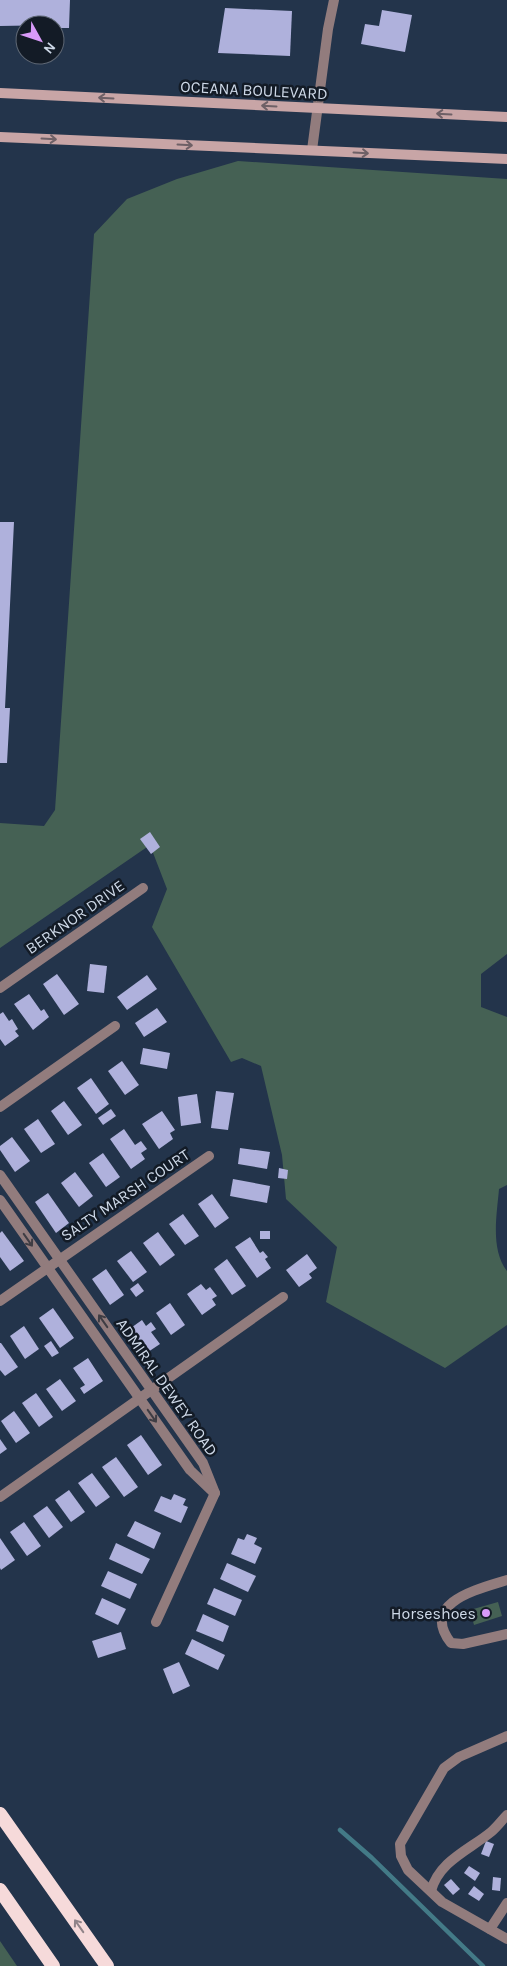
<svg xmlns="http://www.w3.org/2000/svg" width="507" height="1966" viewBox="0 0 507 1966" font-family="Karla,sans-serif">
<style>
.green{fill:#456154}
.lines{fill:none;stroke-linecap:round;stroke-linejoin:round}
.stream{stroke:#437a87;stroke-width:4.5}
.building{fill:#afb1dc}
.minor{stroke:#927c7d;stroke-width:10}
.secondary{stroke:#c8a5a6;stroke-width:10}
.trunk{stroke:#f6dada;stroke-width:14}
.oneway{stroke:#6e6066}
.oneway2{stroke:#3f3d44}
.oneway3{stroke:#908489}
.poi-dot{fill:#d89af8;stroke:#131b26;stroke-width:2}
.labels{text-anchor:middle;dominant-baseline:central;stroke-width:5;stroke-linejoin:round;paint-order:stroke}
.street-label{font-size:16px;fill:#ced9e8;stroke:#131b26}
.poi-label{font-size:16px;fill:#ced9e8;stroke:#131b26;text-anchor:end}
</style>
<rect width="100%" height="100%" fill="#23344b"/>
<g class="green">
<path d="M238 161 507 179V954L481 974V1007L507 1017V1185L499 1189C497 1214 490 1249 507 1271V1325L445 1368 326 1302 337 1247 286 1199 282 1155 261 1066 242 1058 231 1062 152 927 167 889 150 845 0 948V823L44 826 55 810 94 234 127 199 177 179Z"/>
<path d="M498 1602 502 1616 474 1625 470 1610Z"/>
<path d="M0 1941 17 1966H0Z"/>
</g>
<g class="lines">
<path class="stream" d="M340 1830 372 1858 483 1966"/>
</g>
<g class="building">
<path d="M0 0H70L69 28H55V25L0 26Z"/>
<path d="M225 8 292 11 290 56 218 53Z"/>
<path d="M382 10 412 15 405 52 361 44 365 24 379 26Z"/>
<path d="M0 522H14L5 708H10L7 763H0Z"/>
<path d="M150 832 160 847 151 854 140 839Z"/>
<path d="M90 964 107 966 104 993 87 991Z"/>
<path d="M57 974 79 1004 64 1015 43 984Z"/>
<path d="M147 975 157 989 127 1010 117 997Z"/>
<path d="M29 994 41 1011 44 1009 49 1017 33 1030 14 1004Z"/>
<path d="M157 1008 167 1022 144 1037 135 1023Z"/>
<path d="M3 1012 9 1021 12 1019 18 1029 15 1031 19 1036 5 1046 0 1039V1014Z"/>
<path d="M143 1048 170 1053 167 1069 140 1064Z"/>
<path d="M122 1061 139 1085 125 1095 108 1071Z"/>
<path d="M91 1078 109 1104 96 1114 77 1088Z"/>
<path d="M216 1091 234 1093 228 1130 211 1128Z"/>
<path d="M197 1094 201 1123 181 1126 178 1097Z"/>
<path d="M64 1101 82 1125 68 1135 51 1111Z"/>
<path d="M111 1109 116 1116 103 1125 98 1118Z"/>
<path d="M162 1111 175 1130 170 1133 173 1139 159 1149 142 1124Z"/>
<path d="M38 1119 55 1144 41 1153 24 1129Z"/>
<path d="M124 1129 135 1145 141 1141 147 1149 141 1153 145 1159 131 1169 110 1139Z"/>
<path d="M12 1137 30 1161 15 1172 0 1150V1146Z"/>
<path d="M240 1148 270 1152 267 1169 238 1164Z"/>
<path d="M103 1153 120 1177 106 1187 89 1163Z"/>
<path d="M279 1168 288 1170 287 1179 278 1178Z"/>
<path d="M75 1172 93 1196 79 1207 61 1183Z"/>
<path d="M233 1179 270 1186 267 1203 230 1196Z"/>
<path d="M48 1193 69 1223 56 1233 35 1202Z"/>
<path d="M212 1194 229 1218 215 1228 198 1204Z"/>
<path d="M183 1214 199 1236 185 1245 169 1224Z"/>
<path d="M2 1231 24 1261 10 1271 0 1257V1233Z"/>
<rect x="260" y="1231" width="10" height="8"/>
<path d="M158 1232 175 1255 160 1266 143 1243Z"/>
<path d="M250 1237 260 1253 263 1251 268 1257 265 1259 271 1268 257 1278 235 1247Z"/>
<path d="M131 1251 147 1272 133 1282 117 1261Z"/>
<path d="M307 1254 317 1268 309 1274 312 1278 299 1287 286 1270Z"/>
<path d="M227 1259 246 1286 232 1295 214 1269Z"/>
<path d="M106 1269 124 1295 110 1305 92 1279Z"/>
<path d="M138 1283 144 1291 136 1297 130 1289Z"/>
<path d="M201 1284 206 1290 210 1287 217 1296 212 1299 216 1305 202 1315 187 1294Z"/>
<path d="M170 1303 185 1325 171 1335 156 1313Z"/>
<path d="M53 1308 74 1338 60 1348 39 1318Z"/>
<path d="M142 1320 146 1326 151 1322 156 1329 151 1332 160 1344 145 1354 128 1330Z"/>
<path d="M24 1326 39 1349 25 1359 10 1336Z"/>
<path d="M51 1341 59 1353 52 1357 44 1346Z"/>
<path d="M0 1343H1L18 1367 5 1376 0 1370Z"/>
<path d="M88 1358 103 1381 84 1394 80 1388 85 1385 73 1368Z"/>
<path d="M60 1379 76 1401 62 1411 46 1389Z"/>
<path d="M36 1393 53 1417 39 1427 22 1403Z"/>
<path d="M14 1411 30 1433 16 1443 1 1421Z"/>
<path d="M141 1435 162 1465 148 1475 127 1445Z"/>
<path d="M0 1439 7 1449 0 1454Z"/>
<path d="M116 1457 138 1487 124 1497 102 1467Z"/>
<path d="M92 1473 110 1497 96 1507 78 1483Z"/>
<path d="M69 1490 85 1512 71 1522 55 1500Z"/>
<path d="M174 1494 186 1499 183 1505 188 1507 181 1523 154 1511 161 1496 171 1500Z"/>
<path d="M47 1506 63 1527 49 1538 33 1516Z"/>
<path d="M135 1521 161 1533 154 1549 127 1536Z"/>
<path d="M24 1522 41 1546 27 1556 10 1532Z"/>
<path d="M247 1534 257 1538 254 1544 262 1548 255 1564 231 1554 238 1538 244 1540Z"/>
<path d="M0 1538 15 1560 1 1570 0 1568Z"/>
<path d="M116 1543 150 1559 142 1574 109 1559Z"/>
<path d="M227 1563 256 1576 248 1592 220 1579Z"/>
<path d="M108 1571 137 1584 130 1599 101 1586Z"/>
<path d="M214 1588 242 1600 235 1616 207 1604Z"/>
<path d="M102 1598 126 1609 118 1625 95 1614Z"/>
<path d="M203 1614 229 1626 223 1642 196 1631Z"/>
<path d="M121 1632 126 1649 98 1658 92 1641Z"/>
<path d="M192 1639 225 1655 218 1670 185 1654Z"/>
<path d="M179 1662 190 1686 173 1694 163 1669Z"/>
<path d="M486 1841 494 1844 489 1857 481 1854Z"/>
<path d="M469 1866 480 1873 475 1881 464 1873Z"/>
<path d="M493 1877 501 1878 500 1891 492 1890Z"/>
<path d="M451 1879 460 1889 453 1895 444 1885Z"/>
<path d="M474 1886 484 1894 479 1901 468 1894Z"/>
</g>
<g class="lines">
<g class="minor">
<path d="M312 150 328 29 334 0"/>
<path d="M0 988 143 888"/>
<path d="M0 1107 115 1026"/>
<path d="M0 1175 203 1463 215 1493"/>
<path d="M0 1200 190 1470 213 1492"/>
<path d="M0 1301 209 1156"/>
<path d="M0 1497 283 1297"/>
<path d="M507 1580C479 1589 419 1602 451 1643L463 1644 507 1634"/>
<path d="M156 1622 215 1493"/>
<path d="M507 1736 459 1757 444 1768 400 1844 401 1856 408 1870 442 1902 507 1939"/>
<path d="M431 1891C439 1861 469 1850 491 1832 497 1827 502 1820 507 1815"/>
<path d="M490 1929 507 1903"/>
</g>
<g class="secondary">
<path d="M0 93 507 117"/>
<path d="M0 137 507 159"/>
</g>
<g class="trunk">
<path d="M0 1814 107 1966"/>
<path d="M0 1890 53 1966"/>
</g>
</g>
<defs><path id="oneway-shaft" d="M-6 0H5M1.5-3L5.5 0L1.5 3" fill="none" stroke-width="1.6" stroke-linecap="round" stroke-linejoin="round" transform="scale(1.25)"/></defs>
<g class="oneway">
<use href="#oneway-shaft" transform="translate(106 98) rotate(-177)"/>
<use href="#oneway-shaft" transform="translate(269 106) rotate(-177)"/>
<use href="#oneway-shaft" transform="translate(444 114) rotate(-177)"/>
<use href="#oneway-shaft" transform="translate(49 139) rotate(3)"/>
<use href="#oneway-shaft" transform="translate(185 145) rotate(3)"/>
<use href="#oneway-shaft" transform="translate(361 153) rotate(3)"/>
</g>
<g class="oneway2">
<use href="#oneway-shaft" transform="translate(28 1240) rotate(55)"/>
<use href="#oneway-shaft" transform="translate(103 1321) rotate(-125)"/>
<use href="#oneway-shaft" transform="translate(152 1416) rotate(55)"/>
</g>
<use class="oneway3" href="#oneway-shaft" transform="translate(79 1926) rotate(-125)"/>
<circle class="poi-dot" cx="486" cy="1613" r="5"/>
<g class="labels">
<g class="street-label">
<text transform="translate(254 90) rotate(3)">OCEANA BOULEVARD</text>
<text transform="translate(75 917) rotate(-35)">BERKNOR DRIVE</text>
<text transform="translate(125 1195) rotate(-34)">SALTY MARSH COURT</text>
<text transform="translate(167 1387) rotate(55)">ADMIRAL DEWEY ROAD</text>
</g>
<g class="poi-label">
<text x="476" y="1613">Horseshoes</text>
</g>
</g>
<g transform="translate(40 40) rotate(130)"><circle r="24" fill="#131b26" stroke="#5e6774"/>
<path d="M0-4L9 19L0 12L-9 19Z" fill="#d89af8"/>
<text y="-8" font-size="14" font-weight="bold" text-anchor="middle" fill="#ced9e8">N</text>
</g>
</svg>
